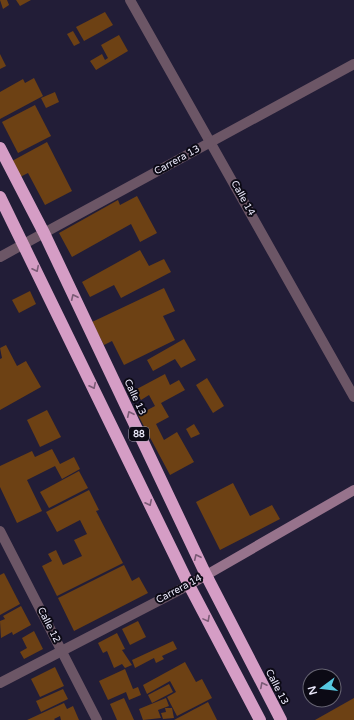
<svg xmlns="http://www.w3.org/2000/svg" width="354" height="720" viewBox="0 0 354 720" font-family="'Varela Round',sans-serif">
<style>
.building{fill:#6d4114}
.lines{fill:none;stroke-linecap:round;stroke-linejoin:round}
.street{stroke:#6c5666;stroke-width:10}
.secondary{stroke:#97738c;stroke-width:10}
.highway{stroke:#d59dc5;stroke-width:12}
.oneway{stroke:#7b5b76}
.labels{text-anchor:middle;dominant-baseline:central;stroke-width:4;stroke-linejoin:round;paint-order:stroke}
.shield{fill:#0c0a15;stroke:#a7a5b5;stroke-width:1}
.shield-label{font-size:9px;font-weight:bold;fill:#eae8fa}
.street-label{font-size:10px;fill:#eae8fa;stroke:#0c0a15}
</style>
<rect width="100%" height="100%" fill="#221d37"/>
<g class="building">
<path d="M0 0H7L9 5 3 9Z"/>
<path d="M16 0H31L20 6Z"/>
<path d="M105 12 113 25 84 41 76 27Z"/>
<path d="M73 31 80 43 74 46 67 34Z"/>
<path d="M119 35 128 51 96 70 90 61 102 54 105 60 108 58 101 45Z"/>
<path d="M0 54 6 66 0 69Z"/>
<path d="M34 78 43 96 0 119V92L23 79 25 83Z"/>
<path d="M55 92 59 102 46 108 41 98Z"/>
<path d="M35 105 51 136 18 153 2 122Z"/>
<path d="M47 142 72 191 45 205 28 173 20 177 12 161Z"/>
<path d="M137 196 157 233 140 242 131 224 72 257 59 233 118 200 120 205Z"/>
<path d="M140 250 149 266 164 259 171 272 121 298 114 285 90 297 82 282Z"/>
<path d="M164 288 175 311 163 316 175 340 124 365 112 341 104 345 92 322Z"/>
<path d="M30 291 36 304 19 313 12 300Z"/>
<path d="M184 339 196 360 181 368 175 359 153 371 147 360Z"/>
<path d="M6 345 17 366 26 361 41 387 0 410V359L2 358 0 348Z"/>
<path d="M165 374 170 385 179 380 185 390 161 403 169 417 156 424 164 440 177 432 194 462 170 475 138 415 155 406 149 395 141 400 135 390Z"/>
<path d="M207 378 224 406 213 413 196 385Z"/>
<path d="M47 410 61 437 40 447 27 420Z"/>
<path d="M194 424 200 434 191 438 186 429Z"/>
<path d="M52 449 60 464 74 457 80 469 62 479 55 466 27 480 42 511 17 523 0 487V466L32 451 35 457Z"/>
<path d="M79 471 88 488 49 508 40 492Z"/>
<path d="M233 483 250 516 272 505 280 519 220 550 196 502Z"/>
<path d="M89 490 99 510 96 511 123 563 57 596 42 566 52 561 48 554 56 550 63 565 82 556 74 540 87 534 80 520 57 532 46 512Z"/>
<path d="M124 565 132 581 139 577 148 593 74 631 58 598Z"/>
<path d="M4 573 20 604 0 615V575Z"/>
<path d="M21 606 31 625 13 635 12 632 1 638 0 621 5 619 3 616Z"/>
<path d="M138 621 146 637 130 645 122 629Z"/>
<path d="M34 631 43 649 24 659 20 652 27 648 22 638Z"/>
<path d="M117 633 125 649 122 650 132 665 125 668 122 664 114 668 107 651 103 653 98 643Z"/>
<path d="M173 641 177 649 162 656 164 659 156 663 154 658 135 668 132 660Z"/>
<path d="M185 662 196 682 202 679 212 698 177 716 167 697 176 692 170 681 147 694 143 685Z"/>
<path d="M55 667 64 686 40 697 31 679Z"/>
<path d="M125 669 133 689 138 687 141 695 129 700 126 692 108 700 99 681Z"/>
<path d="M169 684 173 692 152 703 148 695Z"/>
<path d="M63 689 68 699 41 712 36 701Z"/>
<path d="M124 698 134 720H117L110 704Z"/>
<path d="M166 698 169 706 158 710 161 718 143 720 139 709Z"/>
<path d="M354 698V720H315Z"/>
<path d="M208 702 217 720H174Z"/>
<path d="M64 703 67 709 73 706 79 720H61L60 716 54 719 55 720H27Z"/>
<path d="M165 708H172L174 718 163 719 161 713 166 712Z"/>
</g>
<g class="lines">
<g class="street">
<path d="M130 0 354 397"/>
<path d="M0 257 354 64"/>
<path d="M0 531 97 720"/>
<path d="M0 683 189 585"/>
</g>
<path class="secondary" d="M189 585 354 490"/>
<g class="highway">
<path d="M0 148 44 233 206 575 281 720"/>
<path d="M0 197 189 585 260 720"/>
</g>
</g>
<defs><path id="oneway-chevron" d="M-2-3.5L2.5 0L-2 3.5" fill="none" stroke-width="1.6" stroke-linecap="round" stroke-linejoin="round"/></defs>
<g class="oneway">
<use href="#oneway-chevron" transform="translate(36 269) rotate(64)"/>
<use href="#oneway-chevron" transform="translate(74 297) rotate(-115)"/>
<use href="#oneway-chevron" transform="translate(93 386) rotate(64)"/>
<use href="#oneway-chevron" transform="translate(130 414) rotate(-115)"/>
<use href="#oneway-chevron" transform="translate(149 503) rotate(64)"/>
<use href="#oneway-chevron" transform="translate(197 557) rotate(-115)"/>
<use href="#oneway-chevron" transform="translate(207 619) rotate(62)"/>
<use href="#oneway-chevron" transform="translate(263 685) rotate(-117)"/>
</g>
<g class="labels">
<rect class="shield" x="129" y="427" width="20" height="14" rx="3"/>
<g class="shield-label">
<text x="139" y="434">88</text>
</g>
<g class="street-label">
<text transform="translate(177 160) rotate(-29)">Carrera 13</text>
<text transform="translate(243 198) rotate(61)">Calle 14</text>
<text transform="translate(135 397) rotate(65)">Calle 13</text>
<text transform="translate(179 589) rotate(-28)">Carrera 14</text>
<text transform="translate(49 625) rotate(63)">Calle 12</text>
<text transform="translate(277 687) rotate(63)">Calle 13</text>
</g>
</g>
<g transform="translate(322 688) rotate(255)"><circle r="19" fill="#0c0a15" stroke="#656371"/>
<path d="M0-3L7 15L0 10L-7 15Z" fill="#57c9e2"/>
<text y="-6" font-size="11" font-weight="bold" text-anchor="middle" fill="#eae8fa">N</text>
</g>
</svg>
